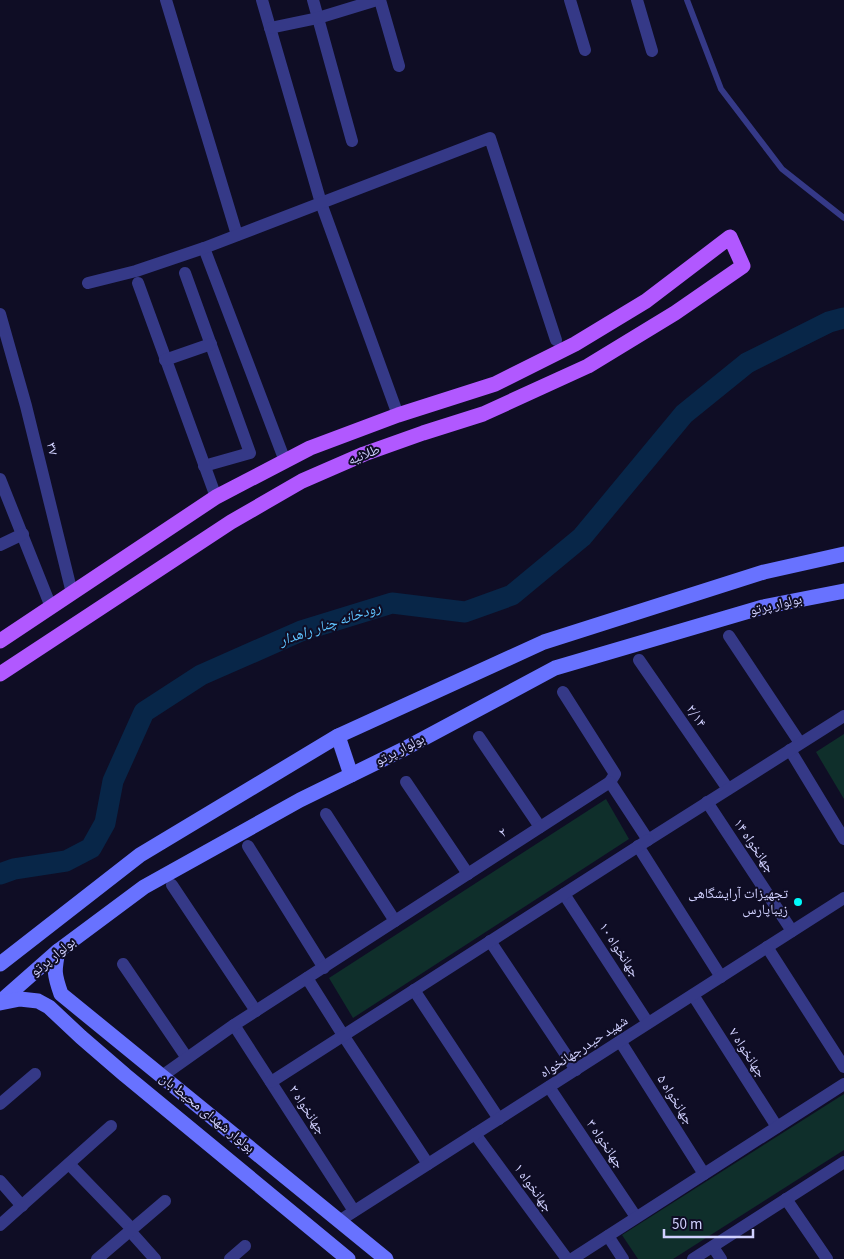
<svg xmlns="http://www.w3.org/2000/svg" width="844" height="1259" viewBox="0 0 844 1259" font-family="'Source Sans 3','Noto Naskh Arabic',sans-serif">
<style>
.green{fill:#0f2f2b}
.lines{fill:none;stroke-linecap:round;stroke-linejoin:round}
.river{stroke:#082648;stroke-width:21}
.lane{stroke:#353987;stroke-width:6}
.street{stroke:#353987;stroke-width:12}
.secondary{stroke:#6872ff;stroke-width:15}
.primary{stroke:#b158ff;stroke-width:15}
.poi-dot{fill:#00fafc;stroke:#0f0d25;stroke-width:2}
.labels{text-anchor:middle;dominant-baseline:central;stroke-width:4;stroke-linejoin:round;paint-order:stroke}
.street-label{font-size:14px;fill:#d1d1ff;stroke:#0f0d25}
.poi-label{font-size:14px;fill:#d1d1ff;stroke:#0f0d25;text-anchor:end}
.water-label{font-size:15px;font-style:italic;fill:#5fc4ff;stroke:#0f0d25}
</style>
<rect width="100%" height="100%" fill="#0f0d25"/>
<g class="green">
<path d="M844 734V799L816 752Z"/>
<path d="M606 799 629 839 353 1018 329 978Z"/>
<path d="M844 1094V1150L673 1259H638L622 1235Z"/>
</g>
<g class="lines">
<path class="river" d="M0 874 14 869 66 861 91 848 105 823 113 781 144 712 201 675 301 631 392 603 465 612 512 595 582 537 684 414 747 363 829 322 844 318"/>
<path class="lane" d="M687 0 721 89 782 169 844 218"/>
<g class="street">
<path d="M166 0 237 235"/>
<path d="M262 0 321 203 398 415"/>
<path d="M313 0 352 141"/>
<path d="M380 0 399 66"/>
<path d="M570 0 585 50"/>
<path d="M637 0 652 51"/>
<path d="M270 28 318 18 377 0"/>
<path d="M204 248 285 461"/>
<path d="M185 273 250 453 204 466"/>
<path d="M88 283 136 271 204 248 490 138 556 340"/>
<path d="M138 283 216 497"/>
<path d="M0 314 26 406 72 593"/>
<path d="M165 360 211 344"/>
<path d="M0 479 51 607"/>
<path d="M0 545 23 534"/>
<path d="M729 636 800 743"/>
<path d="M639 660 728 789"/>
<path d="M563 692 615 774 610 782"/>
<path d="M479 737 540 827"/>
<path d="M790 750 844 839"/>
<path d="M406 782 468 874"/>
<path d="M707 802 792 931"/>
<path d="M326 814 395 921"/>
<path d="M248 846 324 968"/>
<path d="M638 846 721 977"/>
<path d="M172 885 256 1011"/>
<path d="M564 894 648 1023"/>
<path d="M490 941 576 1070"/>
<path d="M767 947 844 1067"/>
<path d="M123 964 187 1058"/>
<path d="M307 978 343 1035 428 1164"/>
<path d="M414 990 499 1119"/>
<path d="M693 995 777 1127"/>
<path d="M234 1025 354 1211"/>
<path d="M620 1041 704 1174"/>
<path d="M162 1076 234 1025 610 782 648 840 844 716"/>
<path d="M271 1082 648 840"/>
<path d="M549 1087 636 1217"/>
<path d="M0 1104 35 1074"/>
<path d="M475 1134 567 1259"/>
<path d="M69 1164 132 1229"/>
<path d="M0 1181 22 1206"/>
<path d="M786 1199 827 1259"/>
<path d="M339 1221 844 898"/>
<path d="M0 1225 111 1126"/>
<path d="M130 1231 155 1259"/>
<path d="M608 1236 623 1259"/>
<path d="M713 1247 721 1259"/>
<path d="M97 1259 165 1201"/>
<path d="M230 1259 245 1246"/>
<path d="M572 1259 844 1084"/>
<path d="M693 1259 844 1162"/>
</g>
<g class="secondary">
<path d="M338 736 351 775"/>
<path d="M58 951C54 971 54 974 61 994L386 1259"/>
<path d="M0 964 140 855 338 736 544 642 764 572 844 554"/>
<path d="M0 1002 58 951 144 887 300 800 404 749 555 668 763 607 844 591"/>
<path d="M0 1003 20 999 38 1001 49 1007 81 1037 125 1075 348 1259"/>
</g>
<path class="primary" d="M0 641 216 497 310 448 398 415 495 384 575 344 646 301 730 237 743 266 675 313 588 366 483 414 423 433 364 454 302 481 231 522 0 674"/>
</g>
<circle class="poi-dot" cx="798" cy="902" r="5"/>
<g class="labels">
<g class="street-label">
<text transform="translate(52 449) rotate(76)">۳۷</text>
<text transform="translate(364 455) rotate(-22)">طلائیه</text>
<text transform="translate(776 605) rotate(-13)">بولوار پرتو</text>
<text transform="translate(696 716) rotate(56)">۲/۱۴</text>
<text transform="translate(400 750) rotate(-27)">بولوار پرتو</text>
<text transform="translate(503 833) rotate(-33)">۲</text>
<text transform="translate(754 846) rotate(56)">جهانخواه ۱۴</text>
<text transform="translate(619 950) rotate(57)">جهانخواه ۱۰</text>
<text transform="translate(53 957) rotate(-39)">بولوار پرتو</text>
<text transform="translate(584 1047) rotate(-33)">شهید حیدرجهانخواه</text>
<text transform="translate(747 1053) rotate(57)">جهانخواه ۷</text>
<text transform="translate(675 1100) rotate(58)">جهانخواه ۵</text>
<text transform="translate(307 1110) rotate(57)">جهانخواه ۲</text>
<text transform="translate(207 1113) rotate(39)">بولوار شهدای محیط بان</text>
<text transform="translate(605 1144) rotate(56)">جهانخواه ۳</text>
<text transform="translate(533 1188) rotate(54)">جهانخواه ۱</text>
</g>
<g class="poi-label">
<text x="788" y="894">تجهیزات آرایشگاهی<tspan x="788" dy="16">زیباپارس</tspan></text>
</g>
<g class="water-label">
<text transform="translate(330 624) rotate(-19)">رودخانه چنار راهدار</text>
</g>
</g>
<path d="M664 1229v8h89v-8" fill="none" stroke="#d1d1ff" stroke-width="2.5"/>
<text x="672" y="1229" font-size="15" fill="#d1d1ff" stroke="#0f0d25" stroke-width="4" paint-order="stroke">50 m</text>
</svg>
